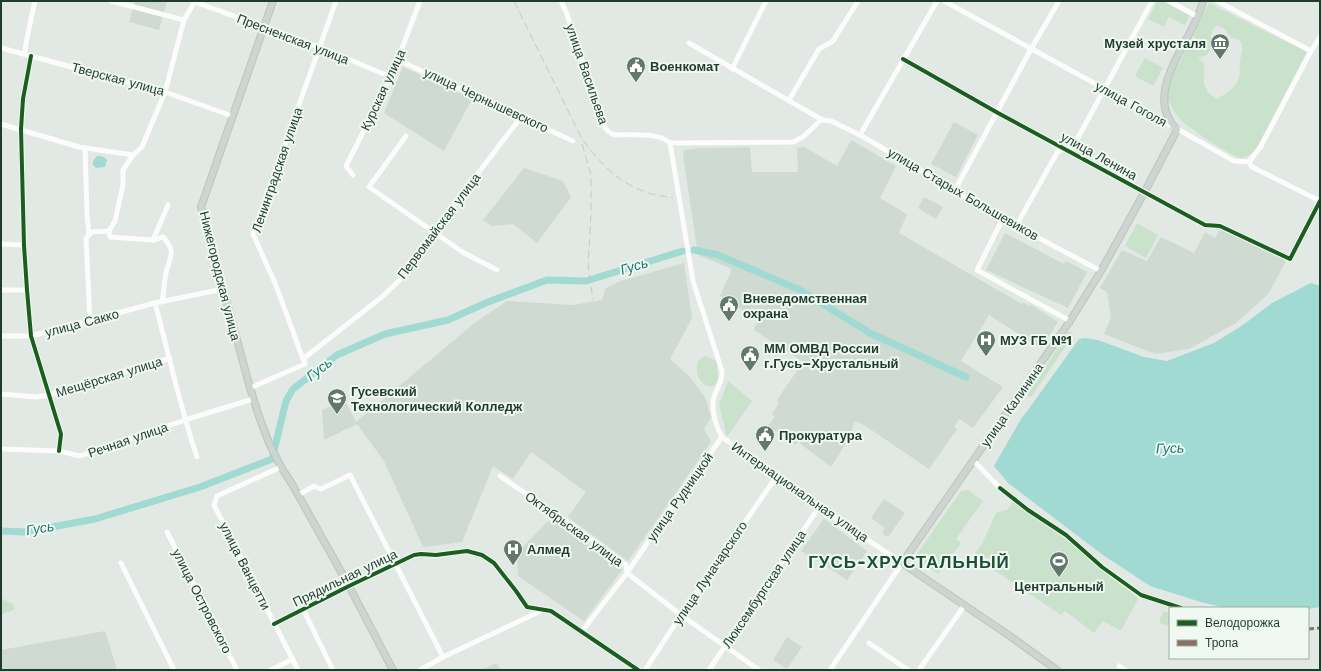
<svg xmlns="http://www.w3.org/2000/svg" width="1321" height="671" viewBox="0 0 1321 671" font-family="'Work Sans',sans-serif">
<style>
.built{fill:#cfdad3}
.green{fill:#cae2cb;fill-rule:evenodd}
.water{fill:#a0dad3}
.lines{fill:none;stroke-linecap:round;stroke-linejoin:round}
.river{stroke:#a0dad3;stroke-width:7}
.major-casing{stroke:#bbc5c0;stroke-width:8}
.minor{stroke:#fbfcfb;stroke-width:5}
.major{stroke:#ccd5d0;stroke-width:6}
.rail{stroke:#c6cac8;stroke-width:1;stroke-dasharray:8 4;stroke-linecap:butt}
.quiet{stroke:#8d6e63;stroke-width:3;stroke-dasharray:6 3;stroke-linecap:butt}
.cycleway-casing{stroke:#f0f8f2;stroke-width:6}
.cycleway{stroke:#1b5e20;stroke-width:4}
.labels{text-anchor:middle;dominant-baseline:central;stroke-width:4;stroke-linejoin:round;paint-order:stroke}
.street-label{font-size:13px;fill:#1f3c2d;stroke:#f0f8f2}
.poi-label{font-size:13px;font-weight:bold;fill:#1f3c2d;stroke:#f0f8f2;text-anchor:start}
.water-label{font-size:14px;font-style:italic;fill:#177b72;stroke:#f0f8f2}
.district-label{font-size:17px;font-weight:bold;letter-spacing:1px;fill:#1a4f35;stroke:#f0f8f2}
</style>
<rect width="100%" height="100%" fill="#e2e8e4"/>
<g class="built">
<path d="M135 1H167L159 30 129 22Z"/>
<path d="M403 67 472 99 444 151 384 113Z"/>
<path d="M954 122 978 135 956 177 931 164Z"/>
<path d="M851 140 896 166 880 198 907 214 899 233 1022 304 1023 302 1029 306 1030 304 1058 322 1041 348 989 315 961 361 1003 387 973 428 959 419 954 427 957 429 929 469 864 425 855 421 848 440 831 467 798 442 795 445 768 426 775 417 772 414 779 403 777 400 803 362 754 330 758 320 720 296 732 269 698 255 683 155 685 150 701 148 750 147 752 172H798L797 148 804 147 837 166Z"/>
<path d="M524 168 563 181 571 197 537 243 513 224 492 226 483 220Z"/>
<path d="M924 197 943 207 936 219 918 208Z"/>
<path d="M1220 229 1286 261 1269 293 1236 323 1189 349 1155 354 1104 334 1111 318 1107 292 1100 288 1122 250 1147 261 1161 237 1194 253 1205 232 1215 238Z"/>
<path d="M1005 233 1064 264 1066 261 1087 272 1068 308 986 270Z"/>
<path d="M684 263 692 318 670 359 691 378 706 399 711 418 704 429 711 442 628 561 568 517 586 492 531 452 513 479 493 466 462 542 423 547 384 461 357 424 324 440 322 410 344 399 356 422 476 322 507 301 573 305 602 300 606 288 621 281Z"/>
<path d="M884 499 905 513 888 537 882 533 885 528 871 518Z"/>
<path d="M557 519 581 536 579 538 612 561 611 563 622 570 584 621 518 576 517 553 547 522Z"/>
<path d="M824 519 867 551 847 580 820 562 815 560 801 551Z"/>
<path d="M105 631 117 670H1V650Z"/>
<path d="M787 637 802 647 787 669 773 660Z"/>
<path d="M496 663 501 670H481Z"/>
</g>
<g class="green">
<path d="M1162 1 1190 15 1185 25 1169 17 1164 27 1148 19 1157 2Z"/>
<path d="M1209 3 1307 52 1255 151C1251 154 1246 158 1241 158 1232 157 1184 125 1178 117 1173 111 1170 102 1166 95L1175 71 1186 50 1198 46 1200 43 1193 36ZM1216 26C1224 26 1227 31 1231 38 1248 39 1241 50 1240 62 1239 68 1241 74 1238 80 1234 89 1224 95 1217 99L1208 93 1204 83V64L1198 58 1207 55 1212 48C1211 40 1209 32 1216 26Z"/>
<path d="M1145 58 1163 68 1153 86 1135 76Z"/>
<path d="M1137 223 1158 235 1146 258 1125 246Z"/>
<path d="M1069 331 1074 334 1031 397 1027 395Z"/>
<path d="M705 356 717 361 718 378 715 385 711 387C698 384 695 373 698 361Z"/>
<path d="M728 381 752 401 727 437 719 405Z"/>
<path d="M968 490 983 501 956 539 961 543 938 574 915 557 961 491Z"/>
<path d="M1013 502 1081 550 1094 564 1137 597 1138 599 1121 631 1103 621 1094 633 1065 611 1061 615 988 566 992 564 990 559 987 557 985 558 980 555 977 559 973 556 982 544 996 513 1007 510Z"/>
<path d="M1 598 14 605V609C10 613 5 611 1 616Z"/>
<path d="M1163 611 1170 613V626L1159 623Z"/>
</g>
<g class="water">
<path d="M97 156C101 156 104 156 107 160L105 167 96 168 93 165V161Z"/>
<path d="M1311 283 1320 286V607L1308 609V608H1228L1204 603 1150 586 1103 555 1008 483 994 466 1021 419 1028 410 1079 339 1085 338 1098 340 1144 357 1167 361 1214 343 1243 325 1272 303Z"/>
</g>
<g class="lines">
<g class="river">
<path d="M694 250 718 255 800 290 870 333 966 377"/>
<path d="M1 531 25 532 95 519 200 487 272 459 286 401 293 389 337 355 385 334 448 320 488 302 547 280 586 281 683 251"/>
</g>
<defs>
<g id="major">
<path d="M273 1 201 207 250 388 260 419 269 443 281 467 292 484 349 586 393 670"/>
<path d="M1057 670 1007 634 902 563 1070 321 1101 271 1144 193 1177 130C1140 91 1194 41 1203 1"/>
</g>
</defs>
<use href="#major" class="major-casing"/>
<g class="minor">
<path d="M111 1 184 20"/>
<path d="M561 1 567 14 602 123C605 129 608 133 615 135 630 135 659 132 670 143"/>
<path d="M944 1 1147 112 1234 161 1249 162 1252 167 1320 201"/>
<path d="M1169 1 1198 17"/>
<path d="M1217 1 1311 51"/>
<path d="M195 2 319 47 391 77"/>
<path d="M689 43 819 118 824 120"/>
<path d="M1 48 165 92 232 116"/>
<path d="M25 54 26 43 35 1"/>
<path d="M31 56 23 99 21 129 24 245 27 290 31 336 61 434 59 451"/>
<path d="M903 59 998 113 1205 225 1220 226 1290 259 1320 201"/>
<path d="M398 60 573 141"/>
<path d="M732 69 766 1"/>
<path d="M789 100 819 49 833 41 858 1"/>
<path d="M1 124 79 147 133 155"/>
<path d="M860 135 937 1"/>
<path d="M406 136 369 187 464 253 497 270"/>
<path d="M670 143 793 142 803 137 821 120 831 121 860 135 1016 226 1101 271"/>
<path d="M670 143 693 281 722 371C723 384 715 389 713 401 712 412 716 427 722 437"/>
<path d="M85 148 87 215 89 235"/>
<path d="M1249 162 1261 146 1311 51 1320 37"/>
<path d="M353 175 346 166 391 77 420 1"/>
<path d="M955 190 1031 49 1059 1"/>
<path d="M1003 218 977 270 1070 321"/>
<path d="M1016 226 1058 151 1073 147 1152 1"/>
<path d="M109 231 110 237 153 240 163 237C177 253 170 255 166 273 164 282 164 292 162 302"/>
<path d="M153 240 168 205"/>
<path d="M1 244 24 245"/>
<path d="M1 290H27"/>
<path d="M155 303C169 355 180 407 197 457"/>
<path d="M90 321 86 238 92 232 109 231 115 221 123 185V170L133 155 142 147 165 92 184 20 195 1"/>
<path d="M1 336H31L155 303 223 289"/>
<path d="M303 359 275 283 253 234 336 1"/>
<path d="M250 388 305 364 303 359 383 296 405 275 434 231 521 117"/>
<path d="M1 394 36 397 50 395 170 358"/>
<path d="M722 437 819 507 902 563 830 670"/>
<path d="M1 449 59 451 80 456 185 420 253 399"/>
<path d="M973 460 1000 488"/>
<path d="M281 467 217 496 214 505 298 670"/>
<path d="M500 476 573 526 626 565 627 573 681 615 759 670"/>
<path d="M298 495 314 486 321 489 350 475 443 657"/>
<path d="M167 532 237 670"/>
<path d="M121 563 174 670"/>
<path d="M303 609 333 670"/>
<path d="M274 624 349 586 414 555 421 554 436 555 467 551 482 555 494 563 516 591 527 607 551 611 638 670"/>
<path d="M582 631 627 573 673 505 722 437"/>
<path d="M869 643 908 670"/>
<path d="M1119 666 1125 670"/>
<path d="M271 670 293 659"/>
<path d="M420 670 443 657 543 610"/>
<path d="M645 670 681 615 776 477"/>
<path d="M709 670 819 507"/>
<path d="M919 670 964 606"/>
</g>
<use href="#major" class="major"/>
<g class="rail">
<path d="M514 1 581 137C597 160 616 181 643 191 652 195 663 196 673 198"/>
<path d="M582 144 591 175V215L588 265 593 300"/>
</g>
<path class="quiet" d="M1308 629 1320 628"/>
<defs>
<g id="cycleway">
<path d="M31 56 23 99 21 129 24 245 27 290 31 336 61 434 59 451"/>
<path d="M903 59 998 113 1205 225 1220 226 1290 259 1320 201"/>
<path d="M1000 488 1028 510 1066 535 1102 567 1141 595 1181 608"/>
<path d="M274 624 349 586 414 555 421 554 436 555 467 551 482 555 494 563 516 591 527 607 551 611 638 670"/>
</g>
</defs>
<use href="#cycleway" class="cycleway-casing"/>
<use href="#cycleway" class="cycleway"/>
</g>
<defs>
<symbol id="museum-pin" viewBox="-11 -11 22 30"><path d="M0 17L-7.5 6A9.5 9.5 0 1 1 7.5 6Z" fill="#63786d" stroke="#f0f8f2"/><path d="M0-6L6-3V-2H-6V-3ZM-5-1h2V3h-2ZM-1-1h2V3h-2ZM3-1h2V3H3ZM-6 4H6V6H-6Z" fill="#fff"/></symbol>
<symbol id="civic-pin" viewBox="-11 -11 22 30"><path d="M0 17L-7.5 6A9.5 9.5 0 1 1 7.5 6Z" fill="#63786d" stroke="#f0f8f2"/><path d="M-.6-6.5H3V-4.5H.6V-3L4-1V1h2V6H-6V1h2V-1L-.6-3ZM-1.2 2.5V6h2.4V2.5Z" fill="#fff"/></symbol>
<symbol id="hospital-pin" viewBox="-11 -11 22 30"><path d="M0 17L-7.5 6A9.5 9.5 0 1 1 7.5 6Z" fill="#63786d" stroke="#f0f8f2"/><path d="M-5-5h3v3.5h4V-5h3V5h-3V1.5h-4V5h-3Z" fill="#fff"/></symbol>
<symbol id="university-pin" viewBox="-11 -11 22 30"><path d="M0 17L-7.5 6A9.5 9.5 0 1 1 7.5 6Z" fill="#63786d" stroke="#f0f8f2"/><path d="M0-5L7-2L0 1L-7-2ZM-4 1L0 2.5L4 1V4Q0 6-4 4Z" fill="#fff"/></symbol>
<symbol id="stadium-pin" viewBox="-11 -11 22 30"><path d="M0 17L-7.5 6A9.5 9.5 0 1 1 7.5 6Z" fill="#63786d" stroke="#f0f8f2"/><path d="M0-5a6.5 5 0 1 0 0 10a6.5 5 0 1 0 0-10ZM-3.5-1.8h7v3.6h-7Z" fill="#fff"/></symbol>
</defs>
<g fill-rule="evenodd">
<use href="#museum-pin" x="1209" y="32" width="22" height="30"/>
<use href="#civic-pin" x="625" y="55" width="22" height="30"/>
<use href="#civic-pin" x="718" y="294" width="22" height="30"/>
<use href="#hospital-pin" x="975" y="329" width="22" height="30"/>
<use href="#civic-pin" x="739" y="344" width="22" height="30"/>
<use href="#university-pin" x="326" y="387" width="22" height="30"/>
<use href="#civic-pin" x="754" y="424" width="22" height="30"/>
<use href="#hospital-pin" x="502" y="538" width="22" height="30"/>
<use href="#stadium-pin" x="1048" y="550" width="22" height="30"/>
</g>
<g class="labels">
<g class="street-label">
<text transform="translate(293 39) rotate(21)">Пресненская улица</text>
<text transform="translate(587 74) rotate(71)">улица Васильева</text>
<text transform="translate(118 79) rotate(15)">Тверская улица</text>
<text transform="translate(383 90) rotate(-65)">Курская улица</text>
<text transform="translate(486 100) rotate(25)">улица Чернышевского</text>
<text transform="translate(1131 104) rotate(29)">улица Гоголя</text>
<text transform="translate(1099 156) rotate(29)">улица Ленина</text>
<text transform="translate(277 170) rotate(-71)">Ленинградская улица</text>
<text transform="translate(963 194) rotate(30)">улица Старых Большевиков</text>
<text transform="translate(439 226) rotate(-53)">Первомайская улица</text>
<text transform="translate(220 276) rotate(76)">Нижегородская улица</text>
<text transform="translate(82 323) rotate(-15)">улица Сакко</text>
<text transform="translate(109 377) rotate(-17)">Мещёрская улица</text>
<text transform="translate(1012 405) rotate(-55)">улица Калинина</text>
<text transform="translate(128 440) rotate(-19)">Речная улица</text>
<text transform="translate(800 492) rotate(35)">Интернациональная улица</text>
<text transform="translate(680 497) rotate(-55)">улица Рудницкой</text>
<text transform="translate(574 529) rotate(36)">Октябрьская улица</text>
<text transform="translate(245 566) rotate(63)">улица Ванцетти</text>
<text transform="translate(710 573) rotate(-56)">улица Луначарского</text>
<text transform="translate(345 578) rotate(-26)">Прядильная улица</text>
<text transform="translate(764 589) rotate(-56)">Люксембургская улица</text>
<text transform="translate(202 601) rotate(63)">улица Островского</text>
</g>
<g class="poi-label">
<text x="1206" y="43" text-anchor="end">Музей хрусталя</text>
<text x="650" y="66">Военкомат</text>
<text x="743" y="298">Вневедомственная<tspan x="743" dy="15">охрана</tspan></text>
<text x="1000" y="340">МУЗ ГБ №1</text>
<text x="764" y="348">ММ ОМВД России<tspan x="764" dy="15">г.Гусь–Хрустальный</tspan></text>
<text x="351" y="391">Гусевский<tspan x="351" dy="15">Технологический Колледж</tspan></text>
<text x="779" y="435">Прокуратура</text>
<text x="527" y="549">Алмед</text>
<text x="1059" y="586" text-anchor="middle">Центральный</text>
</g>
<g class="water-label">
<text transform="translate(634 266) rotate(-17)">Гусь</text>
<text transform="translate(319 369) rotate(-38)">Гусь</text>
<text transform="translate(1170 448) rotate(-2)">Гусь</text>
<text transform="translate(40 528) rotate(-9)">Гусь</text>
</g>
<g class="district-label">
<text x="909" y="562">ГУСЬ-ХРУСТАЛЬНЫЙ</text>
</g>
</g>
<rect width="1321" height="671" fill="none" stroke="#1f3c2d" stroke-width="4"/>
<rect x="1169" y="607" width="140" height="52" fill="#f0f8f2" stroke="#9cada3"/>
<rect x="1177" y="620" width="20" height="6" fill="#1b5e20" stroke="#9cada3"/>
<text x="1205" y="627" font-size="12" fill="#1f3c2d">Велодорожка</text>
<rect x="1177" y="640" width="20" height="6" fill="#8d6e63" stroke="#9cada3"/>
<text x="1205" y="647" font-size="12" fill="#1f3c2d">Тропа</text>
</svg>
